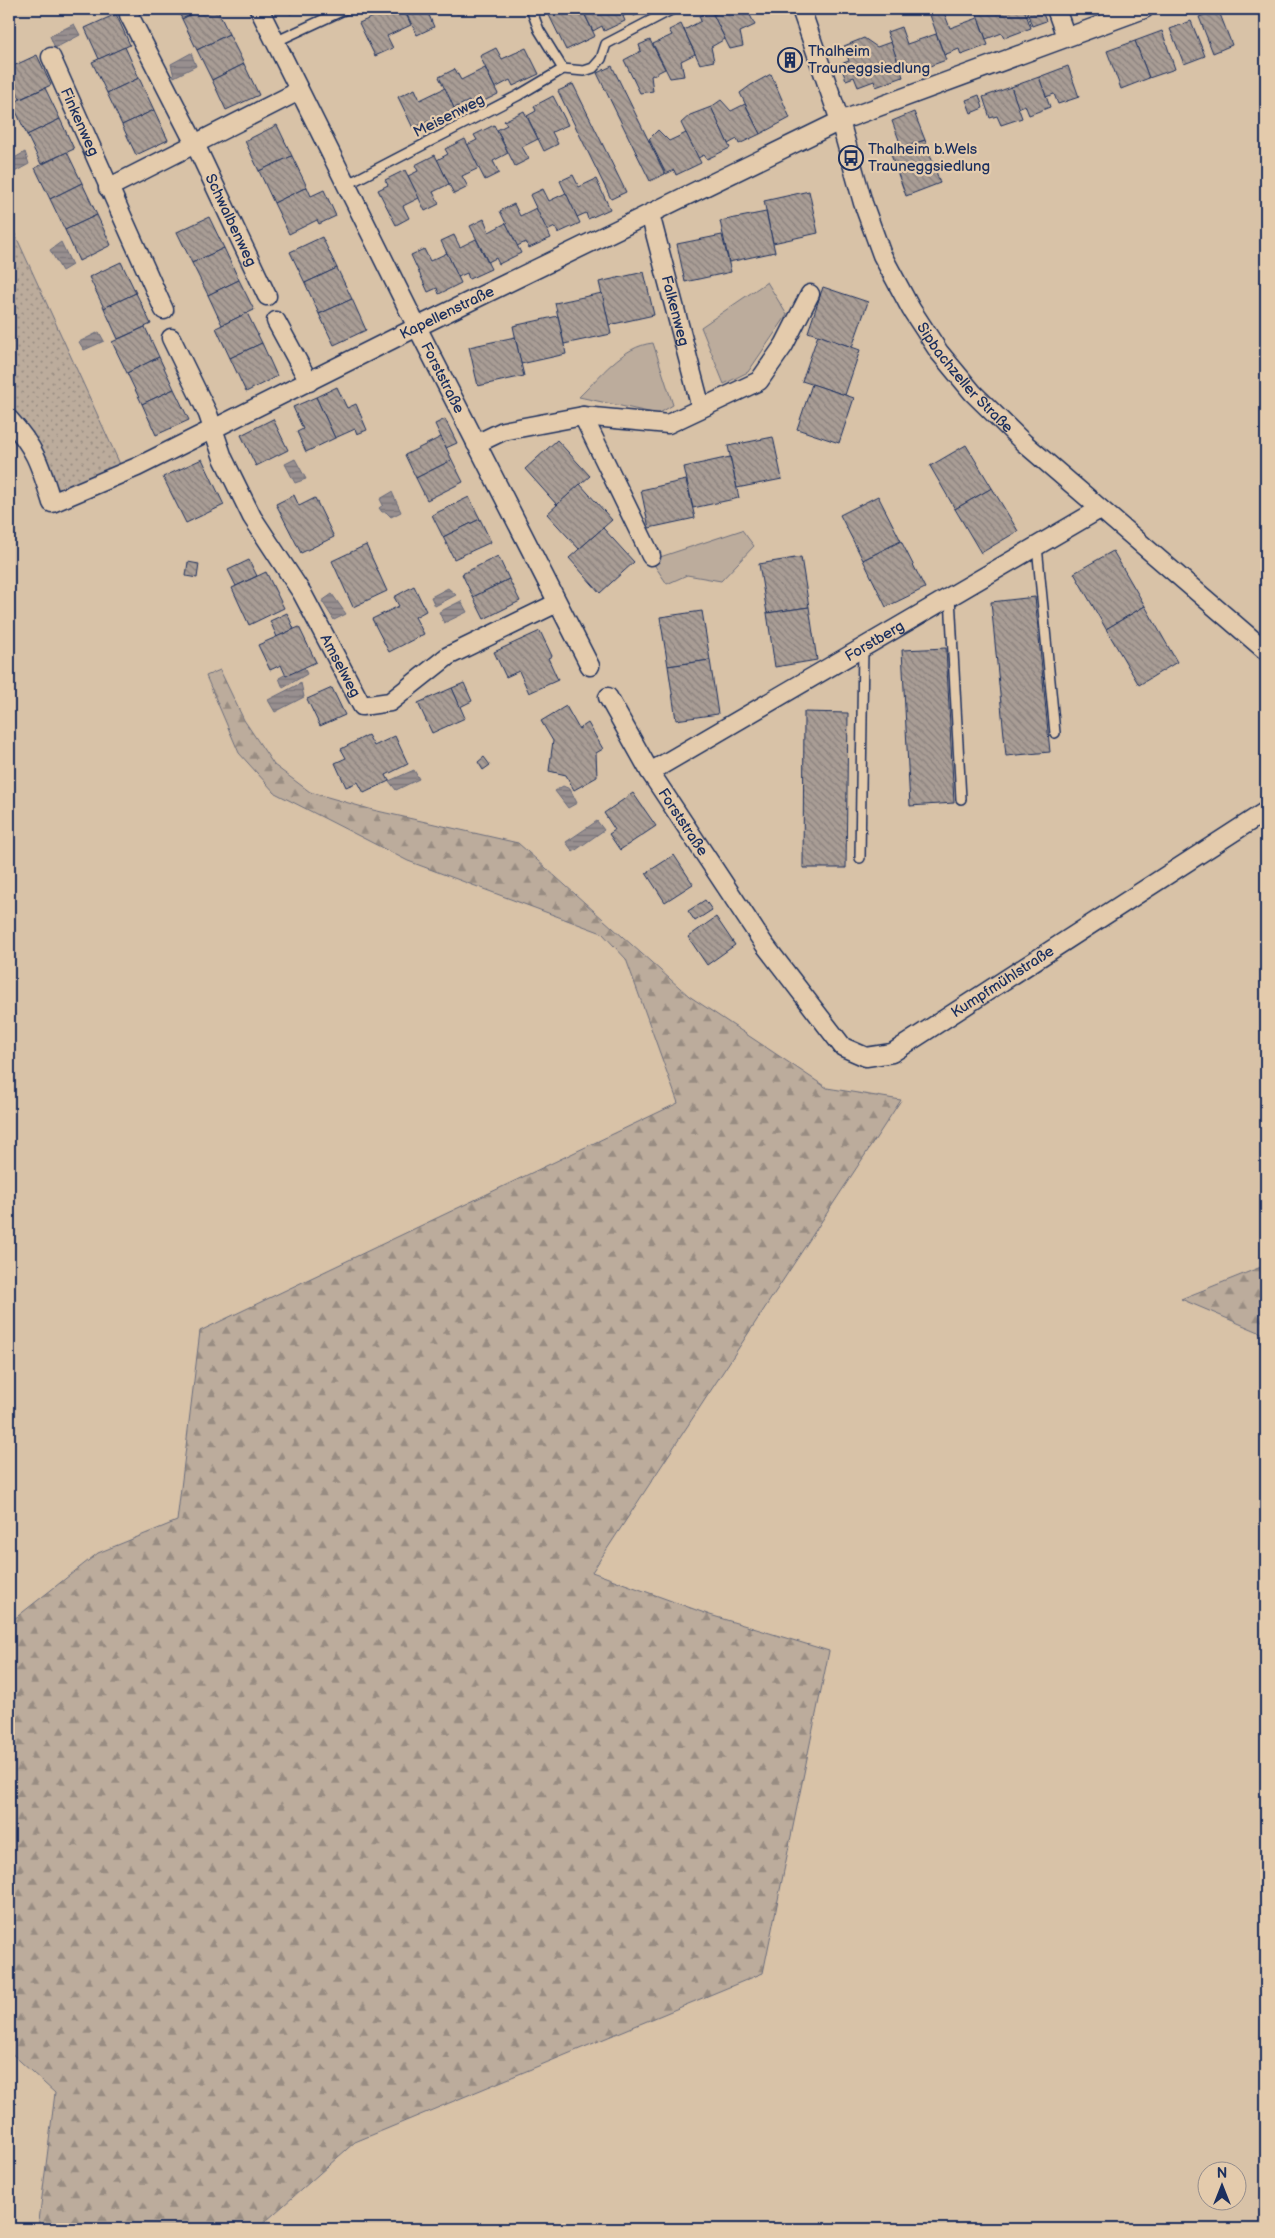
<svg xmlns="http://www.w3.org/2000/svg" width="1275" height="2238" viewBox="0 0 1275 2238" font-family="'Balsamiq Sans',sans-serif">
<style>
.grass{fill:url(#grass-dots);stroke:#6c6e7d}
.forest{fill:url(#forest-firs);stroke:#6c6e7d}
.green{fill:#bcac9c;stroke:#6c6e7d}
.water{fill:url(#water-rules);stroke:#66697b}
.building{fill:url(#building-back-hatch);stroke:#1b2f5e}
.lines{fill:none;stroke-linecap:round;stroke-linejoin:round}
.lane-casing{stroke:#1b2f5e;stroke-width:12}
.street-casing{stroke:#1b2f5e;stroke-width:21}
.lane{stroke:#e4cbac;stroke-width:9}
.street{stroke:#e4cbac;stroke-width:18}
.labels{text-anchor:middle;dominant-baseline:central;stroke-width:4.5;stroke-linejoin:round;paint-order:stroke}
.poi-label{font-size:15px;fill:#1b2f5e;stroke:#e4cbac;text-anchor:start}
.street-label{font-size:15px;fill:#1b2f5e;stroke:#e4cbac}
</style>
<defs>
<pattern id="grass-dots" width="8" height="8" patternUnits="userSpaceOnUse" patternTransform="scale(1.25)"><rect width="8" height="8" fill="#bcac9c"/><path d="M2 2h.1M6 6h.1" fill="none" stroke="#988c82" stroke-width="1.8" stroke-linecap="round"/></pattern>
<pattern id="forest-firs" width="22" height="20" patternUnits="userSpaceOnUse" patternTransform="scale(1.25)"><rect width="22" height="20" fill="#bcac9c"/><path d="M5 1l3.5 6h-7zM16 11l3.5 6h-7z" fill="#988c82"/></pattern>
<pattern id="water-rules" width="6" height="5" patternUnits="userSpaceOnUse" patternTransform="scale(1.25)"><rect width="6" height="5" fill="#988f8f"/><path d="M0 2.5h6" fill="none" stroke="#7b7578"/></pattern>
<pattern id="building-back-hatch" width="6" height="6" patternUnits="userSpaceOnUse" patternTransform="scale(1.25)"><rect width="6" height="6" fill="#a99d95"/><path d="M-1 5l2 2M0 0l6 6M5-1l2 2" fill="none" stroke="#89807d"/></pattern>
</defs>
<rect width="100%" height="100%" fill="#d8c2a7"/>
<filter id="ink" filterUnits="userSpaceOnUse"><feTurbulence type="fractalNoise" baseFrequency=".02" numOctaves="2"/><feDisplacementMap in="SourceGraphic" scale="10" xChannelSelector="R" yChannelSelector="G"/><feConvolveMatrix kernelMatrix="1 2 1 2 8 2 1 2 1" color-interpolation-filters="sRGB"/></filter>
<g filter="url(#ink)">
<path class="grass" d="M9 221 124 473 52 503 9 419Z"/>
<g class="forest">
<path d="M220 670 244 720 274 765 310 792 373 810 518 843 689 996 827 1088 901 1100 592 1572 710 1615 829 1651 763 1973 355 2142 257 2229H38L55 2093 9 2051V1623L98 1553 177 1521 200 1331 678 1103 626 959 602 933 408 861 275 793 239 753 206 676Z"/>
<path d="M1266 1265V1335L1181 1299Z"/>
</g>
<g class="green">
<path d="M767 282 787 315 748 372 724 384 701 327Z"/>
<path d="M653 343 673 405 658 414 579 397C600 377 622 346 653 343Z"/>
<path d="M742 530 754 546 721 581 687 575 667 584 651 560Z"/>
</g>
<g class="water">
<path d="M74 24 80 35 55 48 50 36Z"/>
<path d="M191 53 196 66 174 77 171 64Z"/>
<path d="M25 152 29 164 9 175V161Z"/>
<path d="M61 242 72 265 62 271 50 250Z"/>
<path d="M99 332 104 341 84 350 79 342Z"/>
<path d="M295 459 306 479 295 483 285 464Z"/>
<path d="M392 492 401 512 391 517 386 512H382L379 508 383 505 380 499Z"/>
<path d="M448 588 456 595 435 606 431 597Z"/>
<path d="M332 594 346 614 334 620 322 601Z"/>
<path d="M461 601 467 612 444 623 439 612Z"/>
<path d="M303 665 307 674 283 688 279 678Z"/>
<path d="M301 683 304 697 275 712 268 700Z"/>
<path d="M414 770 419 779 396 790 389 781Z"/>
<path d="M563 786 570 789 577 803 568 808 555 791Z"/>
<path d="M597 821 604 830 573 852 566 842Z"/>
</g>
<g class="building">
<path d="M177 9H202L182 19Z"/>
<path d="M202 9H217L229 34 197 50 182 19Z"/>
<path d="M288 9H301L290 14Z"/>
<path d="M375 9H404L411 25 387 36 393 48 375 56 359 23 375 16 372 10Z"/>
<path d="M404 9H442L429 15 434 27 417 35Z"/>
<path d="M455 9H469L457 14Z"/>
<path d="M549 9H563L566 13 576 9H582L595 36 566 50 547 11Z"/>
<path d="M582 9H620L625 21 604 31 602 26 593 31Z"/>
<path d="M620 9H649L634 16 632 11 623 16Z"/>
<path d="M726 9H747L755 25 740 32 743 46 730 49 713 15Z"/>
<path d="M975 9H990L992 13 1003 9H1024L1031 28 1004 38 1002 33 986 39Z"/>
<path d="M1026 9H1041L1046 21 1032 26Z"/>
<path d="M1218 9 1232 45 1213 53 1199 17Z"/>
<path d="M711 10 725 39 711 47 714 61 700 64 684 30 701 21 699 16Z"/>
<path d="M943 10 950 28 978 18 988 45 961 55 959 49 944 55 930 15Z"/>
<path d="M116 14 130 45 99 59 85 28Z"/>
<path d="M1191 21 1205 56 1184 64 1170 29Z"/>
<path d="M681 24 695 54 681 61 684 76 670 78 653 44 672 35 669 30Z"/>
<path d="M901 27 907 44 936 34 946 60 919 70 917 65 901 71 887 32Z"/>
<path d="M1162 31 1175 69 1149 78 1135 41Z"/>
<path d="M229 34 244 64 212 80 197 50Z"/>
<path d="M864 38 877 47 891 42 903 77 876 87 874 81 858 87 854 77 846 80 840 64 849 61 844 46Z"/>
<path d="M650 40 665 69 651 76 653 91 640 93 624 60 641 51 639 45Z"/>
<path d="M1135 41 1149 78 1121 89 1107 51Z"/>
<path d="M125 47 139 78 107 93 92 62Z"/>
<path d="M496 48 502 59 526 48 539 74 513 86 510 80 495 88 480 56Z"/>
<path d="M791 52 795 65 788 67 784 55Z"/>
<path d="M37 55 51 85 20 99 9 75V68Z"/>
<path d="M244 64 259 95 226 110 212 80Z"/>
<path d="M612 66 665 174 650 181 597 73Z"/>
<path d="M1068 66 1079 97 1058 104 1054 94 1046 97 1039 77Z"/>
<path d="M485 68 498 94 472 107 469 101 454 108 439 77 455 69 461 80Z"/>
<path d="M771 74 790 118 760 134 740 93 751 85Z"/>
<path d="M1039 77 1050 107 1029 115 1025 105 1018 108 1011 87Z"/>
<path d="M139 78 154 110 122 125 107 93Z"/>
<path d="M573 84 626 192 611 199 558 91Z"/>
<path d="M1011 87 1022 118 1001 125 997 116 990 118 983 97Z"/>
<path d="M45 88 60 119 27 135 12 103Z"/>
<path d="M445 88 457 115 431 127 429 121 413 128 398 97 415 89 420 100Z"/>
<path d="M979 95 983 108 971 113 966 100Z"/>
<path d="M553 96 568 125 552 132 558 144 544 151 527 116 536 111 534 106Z"/>
<path d="M721 100 731 111 745 104 760 134 739 144 737 139 728 144 711 107Z"/>
<path d="M711 107 730 148 707 159 704 155 698 158 681 123 690 115Z"/>
<path d="M154 110 168 140 136 155 122 125Z"/>
<path d="M524 111 538 139 522 147 529 159 515 166 497 130 507 125 504 121Z"/>
<path d="M914 112 925 140 902 148 892 121Z"/>
<path d="M60 119 74 149 41 164 27 135Z"/>
<path d="M277 125 292 156 259 171 245 141Z"/>
<path d="M494 125 508 153 493 161 499 173 485 180 467 145 477 140 474 135Z"/>
<path d="M658 130 669 141 686 133 701 163 676 175 674 170 666 174 649 139Z"/>
<path d="M465 139 479 168 462 176 468 187 454 194 437 160 448 154 445 149Z"/>
<path d="M925 140 940 183 906 196 890 152Z"/>
<path d="M67 152 82 183 50 199 35 168Z"/>
<path d="M435 155 449 184 433 192 439 204 425 211 408 176 418 171 415 165Z"/>
<path d="M292 156 307 187 274 203 259 171Z"/>
<path d="M405 170 419 198 403 206 409 218 396 225 378 190 388 185 385 180Z"/>
<path d="M573 175 579 187 596 179 610 209 588 219 586 213 577 217 560 181Z"/>
<path d="M82 183 97 215 65 230 50 199Z"/>
<path d="M307 187 311 196 324 190 336 216 319 224 317 220 289 234 274 203Z"/>
<path d="M543 189 549 201 566 193 580 223 558 233 555 227 547 231 530 195Z"/>
<path d="M809 191 818 233 773 243 764 201Z"/>
<path d="M514 204 520 216 536 208 551 238 529 248 526 242 517 246 500 211Z"/>
<path d="M766 212 775 252 729 262 720 221Z"/>
<path d="M97 215 111 245 79 261 65 230Z"/>
<path d="M209 217 224 248 192 263 177 232Z"/>
<path d="M484 219 489 232 506 223 521 253 499 264 496 258 488 262 470 226Z"/>
<path d="M454 235 460 247 476 239 491 269 469 279 467 273 458 277 441 241Z"/>
<path d="M722 235 731 272 685 282 677 244Z"/>
<path d="M322 237 337 268 305 283 290 252Z"/>
<path d="M224 248 239 280 208 295 192 263Z"/>
<path d="M424 249 430 261 447 253 461 283 439 294 437 288 428 292 411 255Z"/>
<path d="M121 262 136 293 104 308 89 277Z"/>
<path d="M337 268 352 299 319 314 305 283Z"/>
<path d="M644 272 654 315 609 325 599 282Z"/>
<path d="M239 280 254 310 222 325 208 295Z"/>
<path d="M823 287 868 302 852 347 808 332Z"/>
<path d="M136 293 151 324 118 339 104 308Z"/>
<path d="M602 293 611 334 564 344 555 303Z"/>
<path d="M352 299 366 330 334 345 319 314Z"/>
<path d="M247 313 262 343 230 358 216 328Z"/>
<path d="M558 316 566 354 521 364 513 326Z"/>
<path d="M145 327 159 357 127 373 112 342Z"/>
<path d="M818 335 860 350 845 395 802 381Z"/>
<path d="M515 337 524 376 478 386 469 347Z"/>
<path d="M262 343 277 376 246 392 230 358Z"/>
<path d="M159 357 174 389 142 404 127 373Z"/>
<path d="M812 384 854 398 839 443 797 429Z"/>
<path d="M337 387 347 408 356 404 367 430 357 434 355 429 335 438 316 397Z"/>
<path d="M174 389 189 420 156 435 142 404Z"/>
<path d="M316 397 335 438 306 452 297 432 303 429 293 407Z"/>
<path d="M273 419 288 450 256 466 241 435Z"/>
<path d="M445 419 457 443 446 448 435 424Z"/>
<path d="M441 437 452 460 416 478 405 455Z"/>
<path d="M773 437 782 479 737 488 728 446Z"/>
<path d="M557 440 590 476 557 505 525 469Z"/>
<path d="M966 445 992 488 955 509 930 466Z"/>
<path d="M730 457 739 498 693 508 684 467Z"/>
<path d="M202 459 224 505 186 523 163 477Z"/>
<path d="M452 460 463 482 427 500 416 478Z"/>
<path d="M686 480 695 518 649 528 641 490Z"/>
<path d="M580 484 612 520 579 549 547 514Z"/>
<path d="M992 488 1018 531 981 553 955 509Z"/>
<path d="M294 495 299 506 315 498 334 537 301 553 276 504Z"/>
<path d="M878 496 901 541 863 560 840 515Z"/>
<path d="M469 497 480 519 443 537 432 515Z"/>
<path d="M480 519 491 542 454 559 443 537Z"/>
<path d="M603 528 634 562 600 593 569 558Z"/>
<path d="M901 541 925 588 886 607 863 560Z"/>
<path d="M366 545 387 591 353 607 332 561Z"/>
<path d="M1113 551 1145 606 1106 629 1074 573Z"/>
<path d="M498 556 509 579 473 597 462 574Z"/>
<path d="M801 557 809 607 767 613 759 564Z"/>
<path d="M249 560 257 576 236 586 228 570Z"/>
<path d="M188 562 199 564 197 578 186 576Z"/>
<path d="M266 572 284 608 249 625 232 588Z"/>
<path d="M509 579 520 601 484 619 473 597Z"/>
<path d="M414 586 426 611 415 617 424 634 389 652 372 619 399 606 394 597Z"/>
<path d="M1035 597 1050 752 1006 756 991 602Z"/>
<path d="M1145 606 1177 662 1139 685 1106 629Z"/>
<path d="M809 607 817 660 775 667 767 613Z"/>
<path d="M702 611 710 660 668 666 660 617Z"/>
<path d="M287 613 294 629 277 637 270 621Z"/>
<path d="M299 627 316 662 286 676 281 665 270 670 258 645Z"/>
<path d="M540 631 552 656 548 658 558 680 529 693 519 671 506 677 494 652Z"/>
<path d="M946 648 954 803 910 806 902 650Z"/>
<path d="M710 660 718 714 676 720 668 666Z"/>
<path d="M464 683 472 701 460 707 452 688Z"/>
<path d="M332 688 345 715 320 726 307 699Z"/>
<path d="M452 688 465 718 432 733 418 703Z"/>
<path d="M566 706 579 729 588 723 603 749 596 753 597 777 574 790 566 775 549 771 553 741 541 721Z"/>
<path d="M804 712 848 713 846 868H803Z"/>
<path d="M368 735 374 746 395 736 408 764 386 775 389 781 364 793 358 782 346 787 335 763 346 758 341 749Z"/>
<path d="M484 757 490 765 483 770 478 762Z"/>
<path d="M633 793 656 826 620 850 609 834 615 830 604 813Z"/>
<path d="M674 855 693 884 665 902 646 873Z"/>
<path d="M705 900 712 910 695 921 688 911Z"/>
<path d="M716 917 735 945 707 965 688 937Z"/>
</g>
<g class="lines">
<defs>
<g id="lane">
<path d="M531 9 539 30 563 69"/>
<path d="M275 42 346 9"/>
<path d="M346 185 519 95 563 69 584 71 593 68 601 59 606 44 673 9"/>
<path d="M1037 546 1055 733"/>
<path d="M950 597 961 799"/>
<path d="M860 858 863 648"/>
</g>
<g id="street">
<path id="s1" d="M259 9 417 327 590 666"/>
<path id="s2" d="M801 9 840 121 863 203 882 255 911 309 939 352 973 393 1024 443 1266 651"/>
<path d="M1056 9 1066 37"/>
<path id="s3" d="M129 15 195 144 267 296"/>
<path id="s4" d="M51 57 164 310"/>
<path d="M108 188 299 91"/>
<path id="s5" d="M650 214 701 408"/>
<path d="M276 321 309 382"/>
<path id="s6" d="M171 338 208 414 223 458 252 517 302 593 362 706 390 702 448 656 557 603"/>
<path d="M583 416 651 556"/>
<path id="s7" d="M9 419C36 449 40 465 52 503L137 467 417 327 840 121 1144 9"/>
<path d="M476 444 503 431 583 416 668 424 759 381 784 345 810 294"/>
<path id="s8" d="M608 697 650 772 764 944 843 1047 866 1057 892 1053 1266 811"/>
<path id="s9" d="M650 772 1100 509"/>
</g>
</defs>
<use href="#lane" class="lane-casing"/>
<use href="#street" class="street-casing"/>
<use href="#lane" class="lane"/>
<use href="#street" class="street"/>
</g>
</g>
<defs>
<symbol id="building-ring" viewBox="-11 -11 22 22"><circle r="9.5" fill="#e4cbac" stroke="#1b2f5e" stroke-width="1.5"/><path d="M-4-6H4V6H1V3H-1V6H-4ZM-2.5-4.3h1.7v1.8h-1.7ZM.8-4.3h1.7v1.8H.8ZM-2.5-1h1.7V.8h-1.7ZM.8-1h1.7V.8H.8Z" fill="#1b2f5e"/></symbol>
<symbol id="bus-ring" viewBox="-11 -11 22 22"><circle r="9.5" fill="#e4cbac" stroke="#1b2f5e" stroke-width="1.5"/><path d="M-5-6H5V4H4V6H2V4H-2V6H-4V4H-5ZM-3.5-4V0h7V-4ZM-3.5 1.2v1.5H-2V1.2ZM2 1.2v1.5H3.5V1.2Z" fill="#1b2f5e"/></symbol>
</defs>
<g fill-rule="evenodd">
<use href="#building-ring" x="776" y="46" width="28" height="28"/>
<use href="#bus-ring" x="837" y="144" width="28" height="28"/>
</g>
<g class="labels">
<g class="poi-label">
<text x="808" y="51">Thalheim<tspan x="808" dy="17">Trauneggsiedlung</tspan></text>
<text x="868" y="149">Thalheim b.Wels<tspan x="868" dy="17">Trauneggsiedlung</tspan></text>
</g>
<g class="street-label">
<text transform="translate(449 116) rotate(-27)">Meisenweg</text>
<text stroke="none"><textPath href="#s4" startOffset="71">Finkenweg</textPath></text>
<text stroke="none"><textPath href="#s3" startOffset="229">Schwalbenweg</textPath></text>
<text stroke="none"><textPath href="#s5" startOffset="100">Falkenweg</textPath></text>
<text stroke="none"><textPath href="#s7" startOffset="534">Kapellenstraße</textPath></text>
<text stroke="none"><textPath href="#s2" startOffset="408">Sipbachzeller Straße</textPath></text>
<text stroke="none"><textPath href="#s1" startOffset="412">Forststraße</textPath></text>
<text stroke="none"><textPath href="#s9" startOffset="260">Forstberg</textPath></text>
<text stroke="none"><textPath href="#s6" startOffset="370">Amselweg</textPath></text>
<text stroke="none"><textPath href="#s8" startOffset="146">Forststraße</textPath></text>
<text stroke="none"><textPath href="#s8" startOffset="605">Kumpfmühlstraße</textPath></text>
</g>
</g>
<rect width="1275" height="2238" fill="none" stroke="#e4cbac" stroke-width="30"/>
<rect x="15" y="15" width="1245" height="2208" fill="none" stroke="#1b2f5e" stroke-width="2" filter="url(#ink)"/>
<g transform="translate(1222 2186)"><circle r="24" fill="#e4cbac" stroke="#948d8d"/>
<path d="M0-4L9 19L0 12L-9 19Z" fill="#1b2f5e"/>
<text y="-8" font-size="14" font-weight="bold" text-anchor="middle" fill="#1b2f5e">N</text>
</g>
</svg>
